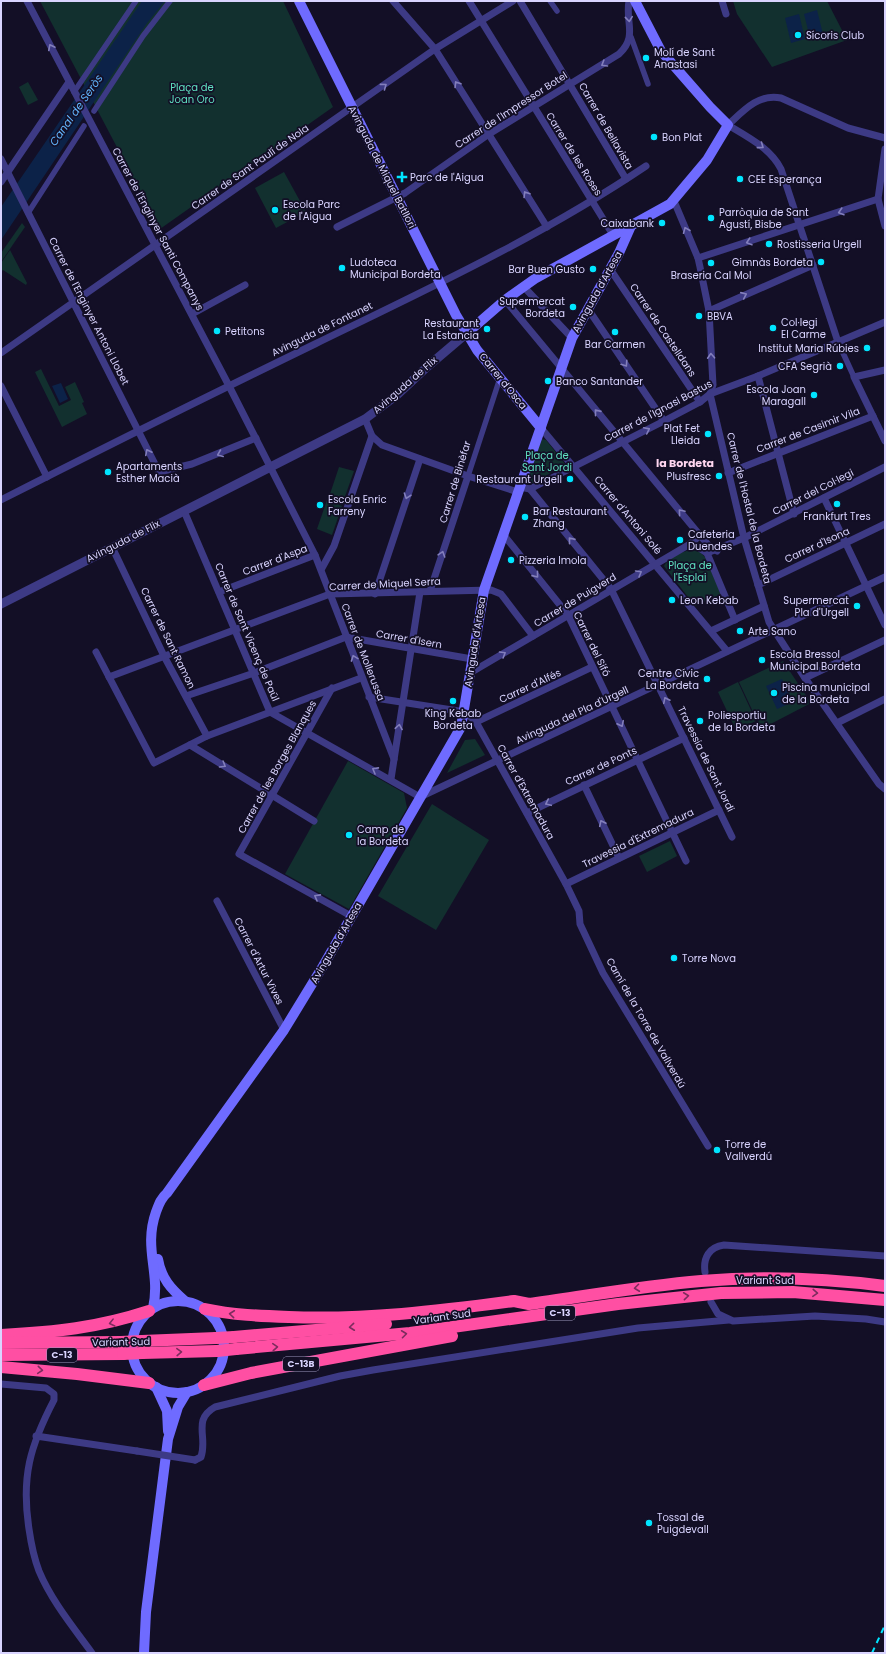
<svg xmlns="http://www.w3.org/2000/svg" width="886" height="1654" viewBox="0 0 886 1654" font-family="Poppins,sans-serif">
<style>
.green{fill:#12302f}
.water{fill:#0c2248}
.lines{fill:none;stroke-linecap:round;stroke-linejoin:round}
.pedestrian{stroke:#3d3a85;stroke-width:5.5}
.minor{stroke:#3d3a85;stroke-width:7}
.tertiary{stroke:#3d3a85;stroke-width:9}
.secondary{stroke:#6f6bff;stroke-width:10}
.motorway{stroke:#ff4fa3;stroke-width:12}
.rail{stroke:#00e5ff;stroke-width:2;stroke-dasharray:6 5;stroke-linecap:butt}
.minor-bridge{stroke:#3d3a85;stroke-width:7}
.motorway-bridge{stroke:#ff4fa3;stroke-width:12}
.oneway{stroke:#837fbc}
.oneway2{stroke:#7d2c5e}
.poi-dot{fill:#00e5ff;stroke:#130f26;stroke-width:1.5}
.labels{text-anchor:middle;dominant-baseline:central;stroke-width:3.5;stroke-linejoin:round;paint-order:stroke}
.shield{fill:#130f26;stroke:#9e99be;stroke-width:1}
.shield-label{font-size:9px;font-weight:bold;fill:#d9d4ff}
.poi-label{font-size:10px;fill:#d9d4ff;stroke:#130f26;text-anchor:start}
.park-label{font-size:10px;fill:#5fe0c0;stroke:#130f26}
.street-label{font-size:10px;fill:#d9d4ff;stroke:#130f26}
.water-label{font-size:11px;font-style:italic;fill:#62b6ff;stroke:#130f26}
.neighbourhood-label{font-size:11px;font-weight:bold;fill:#ffd6f0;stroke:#130f26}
</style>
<rect width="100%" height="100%" fill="#130f26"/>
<g class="green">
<path d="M40 1H283L333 107 160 229Z"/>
<path d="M733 1H827L847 40 772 67 737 14Z"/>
<path d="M28 82 38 100 28 105 19 87Z"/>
<path d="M284 172 306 212 276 228 255 188Z"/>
<path d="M22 223 25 227 1 262V253Z"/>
<path d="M10 250 27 283 26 285 3 270 1 272V263Z"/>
<path d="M41 369 59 406 71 400 65 387 75 382 84 402 82 403 87 414 62 427 35 372Z"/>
<path d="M542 439 546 440 565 464 534 483H528L527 480Z"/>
<path d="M339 467 354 471 342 505 328 500Z"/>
<path d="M327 500 342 506 332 535 317 529Z"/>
<path d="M693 550 700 552 705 557 721 594 695 606 664 566C668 558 684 550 693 550Z"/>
<path d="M783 661 811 703 761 729 739 682Z"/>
<path d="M738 682 756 721 736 730 718 692Z"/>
<path d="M475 739 485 755 447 773 465 740Z"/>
<path d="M348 761 404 793 407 808 349 909 285 874Z"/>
<path d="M432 804 489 840 436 930 378 896Z"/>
<path d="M670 841 677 856 647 872 639 856Z"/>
</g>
<g class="water">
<path d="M142 1H165L147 23 1 240V207Z"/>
<path d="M817 10 823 34 810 38 804 14Z"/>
<path d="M799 14 805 39 791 43 785 18Z"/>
<path d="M61 383 68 399 60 403 52 386Z"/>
<path d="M782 679 793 702 777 709 766 686Z"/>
</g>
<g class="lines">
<g class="pedestrian">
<path d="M550 1 557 11"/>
<path d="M631 37 648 84"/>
<path d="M74 92 136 1"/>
<path d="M94 111 143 36 170 1"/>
<path d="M28 213 84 126"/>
<path d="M838 342 854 377"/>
<path d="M468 476 500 378"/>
</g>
<g class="minor">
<path d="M27 1 227 382 315 555 394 759"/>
<path d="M393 1 435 49 547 227"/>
<path d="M469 1 613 235"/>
<path d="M520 1 626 179"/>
<path d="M722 1 726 14"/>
<path d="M885 149 878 199 885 226"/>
<path d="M1 159 159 472 192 464 256 438"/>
<path d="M1 182 69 82"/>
<path d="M674 201 698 258 700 267 709 311 713 385 710 394 744 538 769 622 805 678 879 784 885 789"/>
<path d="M337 227 405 193 489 134 619 54C638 36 625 23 629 1"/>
<path d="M698 258 878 199"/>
<path d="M610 269 700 402"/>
<path d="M523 286 572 338"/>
<path d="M505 300 698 533 710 547 717 551"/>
<path d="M588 309 664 421"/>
<path d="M709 311 813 265"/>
<path d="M192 314 245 285"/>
<path d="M838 342 781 169C770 148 748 137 728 125 743 111 759 93 781 98L848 128 885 138"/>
<path d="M1 353 435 49 513 1"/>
<path d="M885 370 854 377 885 441"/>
<path d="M758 376 794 514"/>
<path d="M1 386 47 477"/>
<path d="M365 419 372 436 382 445 468 476 518 492"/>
<path d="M541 428 727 651"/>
<path d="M728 473 873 416"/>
<path d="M520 487 530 489 664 421 700 402 710 394 758 376 885 322"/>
<path d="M530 489 611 589 732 837"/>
<path d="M824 498 885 625"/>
<path d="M1 500C105 447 210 395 315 344 428 289 542 236 646 166"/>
<path d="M184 511 270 712 420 797 885 577"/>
<path d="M503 534 568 615 686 861"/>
<path d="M690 544 698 547 707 553 735 620"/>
<path d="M112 547 164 656 207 736"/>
<path d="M707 553 744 538 885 467"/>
<path d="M322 568 334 546 372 436"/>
<path d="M758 585 885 524"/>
<path d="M430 591 468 476"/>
<path d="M219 592 315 555"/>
<path d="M375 594 420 459"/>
<path d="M711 631 764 606"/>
<path d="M96 652 154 763 207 736 361 678"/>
<path d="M470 673 690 544 697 538 698 533"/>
<path d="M109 677 330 594 491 590 501 594 533 636"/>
<path d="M805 678 885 640"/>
<path d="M332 688 239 854 351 916"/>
<path d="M186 696 254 673 346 637 472 659"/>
<path d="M369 697 465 712 476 722 566 884 579 911 580 924 603 973 708 1146"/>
<path d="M476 722 592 667"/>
<path d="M837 723 885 699"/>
<path d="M190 745 314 821"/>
<path d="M391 779 420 592"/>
<path d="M584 785 619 858"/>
<path d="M527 813 684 738"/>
<path d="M566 884 719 810"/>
<path d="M217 901 284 1030"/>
<path d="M705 1272C703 1258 709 1247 724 1245L885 1256"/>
<path d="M711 1302 718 1314 733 1321 815 1316 866 1319 885 1322"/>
<path d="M1 1384 46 1388 54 1394V1400C30 1446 21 1477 29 1529 31 1543 34 1558 39 1571 51 1600 73 1627 92 1653"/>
<path d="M36 1436 137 1451"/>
<path d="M195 1460 201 1457C208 1437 192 1420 215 1407L340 1376 373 1370 638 1328 729 1320"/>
</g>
<path class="tertiary" d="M1 604 365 419 397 395 427 367 467 333"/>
<g class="secondary">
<path d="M299 1 456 315 477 350 541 428"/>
<path d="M467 333 505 300 536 278 670 204 707 160 728 125 710 107 661 51 635 1"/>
<path d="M158 1259C161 1278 171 1289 185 1301"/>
<circle cx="178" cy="1347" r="46"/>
<path d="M153 1308C161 1273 143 1249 156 1212 159 1204 161 1198 167 1193L284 1030 323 966 461 727 484 590 572 338 619 253 631 226"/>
<path d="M156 1387 167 1411 168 1431"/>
<path d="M144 1653 146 1612 168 1439 178 1407 187 1392"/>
</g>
<g class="motorway">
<path d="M205 1309C233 1315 261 1316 289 1317 365 1320 439 1311 514 1301L529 1304C586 1296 643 1286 701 1281 762 1276 824 1278 885 1286"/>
<path d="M1 1335C55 1332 97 1328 149 1311"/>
<path d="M234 1337 386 1324"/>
<path d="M142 1341 216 1338"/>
<path d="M1 1343 121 1342"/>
<path d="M236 1349 410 1333 618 1304 721 1293 793 1292 885 1300"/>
<path d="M142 1353 217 1351"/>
<path d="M1 1355 123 1354"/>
<path d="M1 1367 77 1374 149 1383"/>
<path d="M204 1385 251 1373 452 1336"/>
</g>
<path class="rail" d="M872 1653 885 1625"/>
<path class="minor-bridge" d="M137 1451 195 1460"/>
<g class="motorway-bridge">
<path d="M216 1338 234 1337"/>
<path d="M121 1342 142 1341"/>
<path d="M217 1351 236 1349"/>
<path d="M123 1354 142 1353"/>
</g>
</g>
<defs><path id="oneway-chevron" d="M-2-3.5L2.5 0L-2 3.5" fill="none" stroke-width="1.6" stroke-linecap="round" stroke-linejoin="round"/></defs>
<g class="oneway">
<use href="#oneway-chevron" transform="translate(629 19) rotate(84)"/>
<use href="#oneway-chevron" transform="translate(51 47) rotate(-117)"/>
<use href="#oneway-chevron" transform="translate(604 64) rotate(149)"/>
<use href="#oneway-chevron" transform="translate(457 84) rotate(-122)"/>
<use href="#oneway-chevron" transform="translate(384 86) rotate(-36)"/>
<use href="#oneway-chevron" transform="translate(761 146) rotate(36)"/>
<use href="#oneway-chevron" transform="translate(526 194) rotate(-122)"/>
<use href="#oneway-chevron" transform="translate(841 212) rotate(162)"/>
<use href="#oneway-chevron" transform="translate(686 230) rotate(-112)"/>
<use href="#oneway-chevron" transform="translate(749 242) rotate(162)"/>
<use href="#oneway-chevron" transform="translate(744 295) rotate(-24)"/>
<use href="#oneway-chevron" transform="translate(711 356) rotate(-93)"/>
<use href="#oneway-chevron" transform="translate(625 364) rotate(56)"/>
<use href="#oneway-chevron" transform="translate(597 412) rotate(-129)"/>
<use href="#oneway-chevron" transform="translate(647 430) rotate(-26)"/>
<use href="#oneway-chevron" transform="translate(148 452) rotate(-117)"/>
<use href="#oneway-chevron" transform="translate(220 454) rotate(158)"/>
<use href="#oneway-chevron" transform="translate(407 496) rotate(109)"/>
<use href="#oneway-chevron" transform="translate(681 512) rotate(-130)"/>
<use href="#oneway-chevron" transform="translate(571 540) rotate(-129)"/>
<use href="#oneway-chevron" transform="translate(442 554) rotate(-72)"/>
<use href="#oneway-chevron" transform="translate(639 573) rotate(-30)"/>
<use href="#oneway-chevron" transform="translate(536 575) rotate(51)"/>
<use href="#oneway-chevron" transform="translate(503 654) rotate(-31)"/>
<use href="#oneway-chevron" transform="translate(354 658) rotate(-110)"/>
<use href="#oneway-chevron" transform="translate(666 700) rotate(-116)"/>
<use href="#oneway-chevron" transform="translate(621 724) rotate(64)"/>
<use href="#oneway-chevron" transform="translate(399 727) rotate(-81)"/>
<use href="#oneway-chevron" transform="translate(223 765) rotate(31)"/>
<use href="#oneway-chevron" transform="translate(375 770) rotate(-151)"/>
<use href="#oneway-chevron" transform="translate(548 803) rotate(155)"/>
<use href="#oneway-chevron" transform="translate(602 823) rotate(-116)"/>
<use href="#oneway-chevron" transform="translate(317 897) rotate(-151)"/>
</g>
<g class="oneway2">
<use href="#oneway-chevron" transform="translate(637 1288) rotate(173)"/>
<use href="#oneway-chevron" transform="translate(815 1293) rotate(3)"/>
<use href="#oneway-chevron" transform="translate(686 1296) rotate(-6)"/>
<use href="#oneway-chevron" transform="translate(232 1314) rotate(-174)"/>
<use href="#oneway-chevron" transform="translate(112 1323) rotate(166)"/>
<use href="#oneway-chevron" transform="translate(352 1327) rotate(174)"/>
<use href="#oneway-chevron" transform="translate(404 1334) rotate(-7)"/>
<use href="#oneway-chevron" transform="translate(275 1347) rotate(-4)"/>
<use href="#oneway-chevron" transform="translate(179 1352) rotate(-2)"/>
<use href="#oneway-chevron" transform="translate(40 1370) rotate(5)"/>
</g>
<g class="poi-dot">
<circle cx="798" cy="35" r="4"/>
<circle cx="646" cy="58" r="4"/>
<circle cx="654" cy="137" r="4"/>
<path d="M400 171h4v4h4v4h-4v4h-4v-4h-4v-4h4z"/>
<circle cx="740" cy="179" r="4"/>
<circle cx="275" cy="210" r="4"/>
<circle cx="711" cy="218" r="4"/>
<circle cx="662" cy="223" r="4"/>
<circle cx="769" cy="244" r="4"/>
<circle cx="821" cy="262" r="4"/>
<circle cx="711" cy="263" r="4"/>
<circle cx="342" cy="268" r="4"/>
<circle cx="593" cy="269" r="4"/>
<circle cx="573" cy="307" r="4"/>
<circle cx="699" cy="316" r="4"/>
<circle cx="773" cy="328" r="4"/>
<circle cx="487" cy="329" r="4"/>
<circle cx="217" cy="331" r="4"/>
<circle cx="615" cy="332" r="4"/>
<circle cx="867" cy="348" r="4"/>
<circle cx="840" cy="366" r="4"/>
<circle cx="548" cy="381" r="4"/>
<circle cx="814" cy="395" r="4"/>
<circle cx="708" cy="434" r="4"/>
<circle cx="108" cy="472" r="4"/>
<circle cx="719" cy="476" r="4"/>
<circle cx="570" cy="479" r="4"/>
<circle cx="837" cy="504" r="4"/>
<circle cx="320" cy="505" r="4"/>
<circle cx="525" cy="517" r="4"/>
<circle cx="680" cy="540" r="4"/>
<circle cx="511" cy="560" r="4"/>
<circle cx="672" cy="600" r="4"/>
<circle cx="857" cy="606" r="4"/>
<circle cx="740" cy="631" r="4"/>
<circle cx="762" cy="660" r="4"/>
<circle cx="707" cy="679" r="4"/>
<circle cx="774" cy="693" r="4"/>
<circle cx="453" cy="701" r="4"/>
<circle cx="700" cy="721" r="4"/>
<circle cx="349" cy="835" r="4"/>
<circle cx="674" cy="958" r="4"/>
<circle cx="717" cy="1150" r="4"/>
<circle cx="649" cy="1523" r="4"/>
</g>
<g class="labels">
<g class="shield">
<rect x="545" y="1306" width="30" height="14" rx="3"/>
<rect x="47" y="1348" width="30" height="14" rx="3"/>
<rect x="283" y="1357" width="36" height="14" rx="3"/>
</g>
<g class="shield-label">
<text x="560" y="1313">C-13</text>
<text x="62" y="1355">C-13</text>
<text x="301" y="1364">C-13B</text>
</g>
<g class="poi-label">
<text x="806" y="35">Sícoris Club</text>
<text x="654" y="52">Molí de Sant<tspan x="654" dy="12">Anastasi</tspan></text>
<text x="662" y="137">Bon Plat</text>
<text x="410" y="177">Parc de l'Aigua</text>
<text x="748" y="179">CEE Esperança</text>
<text x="283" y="204">Escola Parc<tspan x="283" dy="12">de l'Aigua</tspan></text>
<text x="719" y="212">Parròquia de Sant<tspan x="719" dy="12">Agustí, Bisbe</tspan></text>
<text x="654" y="223" text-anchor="end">Caixabank</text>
<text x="777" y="244">Rostisseria Urgell</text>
<text x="350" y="262">Ludoteca<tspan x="350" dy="12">Municipal Bordeta</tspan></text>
<text x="813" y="262" text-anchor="end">Gimnàs Bordeta</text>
<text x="585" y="269" text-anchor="end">Bar Buen Gusto</text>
<text x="711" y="275" text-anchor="middle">Braseria Cal Mol</text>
<text x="565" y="301" text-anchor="end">Supermercat<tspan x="565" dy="12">Bordeta</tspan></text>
<text x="707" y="316">BBVA</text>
<text x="781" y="322">Col·legi<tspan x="781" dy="12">El Carme</tspan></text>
<text x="479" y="323" text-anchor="end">Restaurant<tspan x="479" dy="12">La Estancia</tspan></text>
<text x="225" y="331">Petitons</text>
<text x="615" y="344" text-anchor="middle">Bar Carmen</text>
<text x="859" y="348" text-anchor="end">Institut Maria Rúbies</text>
<text x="832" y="366" text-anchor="end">CFA Segrià</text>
<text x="556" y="381">Banco Santander</text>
<text x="806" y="389" text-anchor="end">Escola Joan<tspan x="806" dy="12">Maragall</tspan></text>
<text x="700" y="428" text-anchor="end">Plat Fet<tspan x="700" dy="12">Lleida</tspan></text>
<text x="116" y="466">Apartaments<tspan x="116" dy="12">Esther Macià</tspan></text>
<text x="711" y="476" text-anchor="end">Plusfresc</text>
<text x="562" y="479" text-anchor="end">Restaurant Urgell</text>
<text x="328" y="499">Escola Enric<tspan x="328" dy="12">Farreny</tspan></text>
<text x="533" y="511">Bar Restaurant<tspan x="533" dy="12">Zhang</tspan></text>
<text x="837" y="516" text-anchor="middle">Frankfurt Tres</text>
<text x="688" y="534">Cafeteria<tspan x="688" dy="12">Duendes</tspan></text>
<text x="519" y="560">Pizzeria Imola</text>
<text x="680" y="600">Leon Kebab</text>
<text x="849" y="600" text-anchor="end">Supermercat<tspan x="849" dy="12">Pla d'Urgell</tspan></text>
<text x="748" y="631">Arte Sano</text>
<text x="770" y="654">Escola Bressol<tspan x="770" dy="12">Municipal Bordeta</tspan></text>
<text x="699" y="673" text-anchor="end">Centre Cívic<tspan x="699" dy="12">La Bordeta</tspan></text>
<text x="782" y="687">Piscina municipal<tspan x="782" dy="12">de la Bordeta</tspan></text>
<text x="453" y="713" text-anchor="middle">King Kebab<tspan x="453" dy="12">Bordeta</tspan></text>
<text x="708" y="715">Poliesportiu<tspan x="708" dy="12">de la Bordeta</tspan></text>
<text x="357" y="829">Camp de<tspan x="357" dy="12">la Bordeta</tspan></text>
<text x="682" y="958">Torre Nova</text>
<text x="725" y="1144">Torre de<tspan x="725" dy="12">Vallverdú</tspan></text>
<text x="657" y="1517">Tossal de<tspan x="657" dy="12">Puigdevall</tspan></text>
</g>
<g class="park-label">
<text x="192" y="87">Plaça de<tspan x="192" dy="12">Joan Oro</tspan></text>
<text x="547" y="455">Plaça de<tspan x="547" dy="12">Sant Jordi</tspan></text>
<text x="690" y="565">Plaça de<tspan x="690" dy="12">l'Esplai</tspan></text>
</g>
<g class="street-label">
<text transform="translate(511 110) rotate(-33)">Carrer de l'Impressor Botel</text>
<text transform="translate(606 126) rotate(60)">Carrer de Bellavista</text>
<text transform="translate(574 154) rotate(58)">Carrer de les Roses</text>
<text transform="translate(250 167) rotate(-35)">Carrer de Sant Paulí de Nola</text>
<text transform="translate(382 167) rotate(63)">Avinguda de Miquel Batllori</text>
<text transform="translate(158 229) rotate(62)">Carrer de l'Enginyer Santi Companys</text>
<text transform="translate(597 292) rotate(-61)">Avinguda d'Artesa</text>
<text transform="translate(89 311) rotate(63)">Carrer de l'Enginyer Antoni Llobet</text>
<text transform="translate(322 329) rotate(-26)">Avinguda de Fontanet</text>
<text transform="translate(663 330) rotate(56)">Carrer de Castelldans</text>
<text transform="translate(503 381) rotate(51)">Carrer d'Osca</text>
<text transform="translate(405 385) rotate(-41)">Avinguda de Flix</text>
<text transform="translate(658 411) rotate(-28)">Carrer de l'Ignasi Bastus</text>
<text transform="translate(808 430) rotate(-21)">Carrer de Casimir Vila</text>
<text transform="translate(455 482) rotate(-73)">Carrer de Binèfar</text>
<text transform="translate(813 492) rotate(-27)">Carrer del Col·legi</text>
<text transform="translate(749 508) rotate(76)">Carrer de l'Hostal de la Bordeta</text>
<text transform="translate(628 515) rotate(50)">Carrer d'Antoni Solé</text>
<text transform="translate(123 541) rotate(-27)">Avinguda de Flix</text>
<text transform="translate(817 545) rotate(-25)">Carrer d'Isona</text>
<text transform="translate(275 560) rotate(-21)">Carrer d'Aspa</text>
<text transform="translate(385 584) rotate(-3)">Carrer de Miquel Serra</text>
<text transform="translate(575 600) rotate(-31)">Carrer de Puigverd</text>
<text transform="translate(247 632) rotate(67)">Carrer de Sant Vicenç de Paül</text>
<text transform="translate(168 638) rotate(64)">Carrer de Sant Ramon</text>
<text transform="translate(409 639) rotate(10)">Carrer d'Isern</text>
<text transform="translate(475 642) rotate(-81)">Avinguda d'Artesa</text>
<text transform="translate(592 644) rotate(64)">Carrer del Sifó</text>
<text transform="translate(363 652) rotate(69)">Carrer de Mollerussa</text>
<text transform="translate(530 686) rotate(-25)">Carrer d'Alfés</text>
<text transform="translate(572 715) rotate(-25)">Avinguda del Pla d'Urgell</text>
<text transform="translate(706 759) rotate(64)">Travessia de Sant Jordi</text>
<text transform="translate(601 766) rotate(-25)">Carrer de Ponts</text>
<text transform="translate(277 767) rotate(-61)">Carrer de les Borges Blanques</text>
<text transform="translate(526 792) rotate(61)">Carrer d'Extremadura</text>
<text transform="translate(638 838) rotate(-26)">Travessia d'Extremadura</text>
<text transform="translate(336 943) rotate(-60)">Avinguda d'Artesa</text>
<text transform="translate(259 961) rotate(63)">Carrer d'Artur Vives</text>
<text transform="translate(646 1023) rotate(60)">Camí de la Torre de Vallverdú</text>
<text x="765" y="1280">Variant Sud</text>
<text transform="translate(442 1317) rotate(-8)">Variant Sud</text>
<text transform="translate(121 1342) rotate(-1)">Variant Sud</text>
</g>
<g class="water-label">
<text transform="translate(76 110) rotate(-55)">Canal de Seròs</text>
</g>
<g class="neighbourhood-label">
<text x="685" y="463">la Bordeta</text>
</g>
</g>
<rect width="886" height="1654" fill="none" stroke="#d9d4ff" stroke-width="4"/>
</svg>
